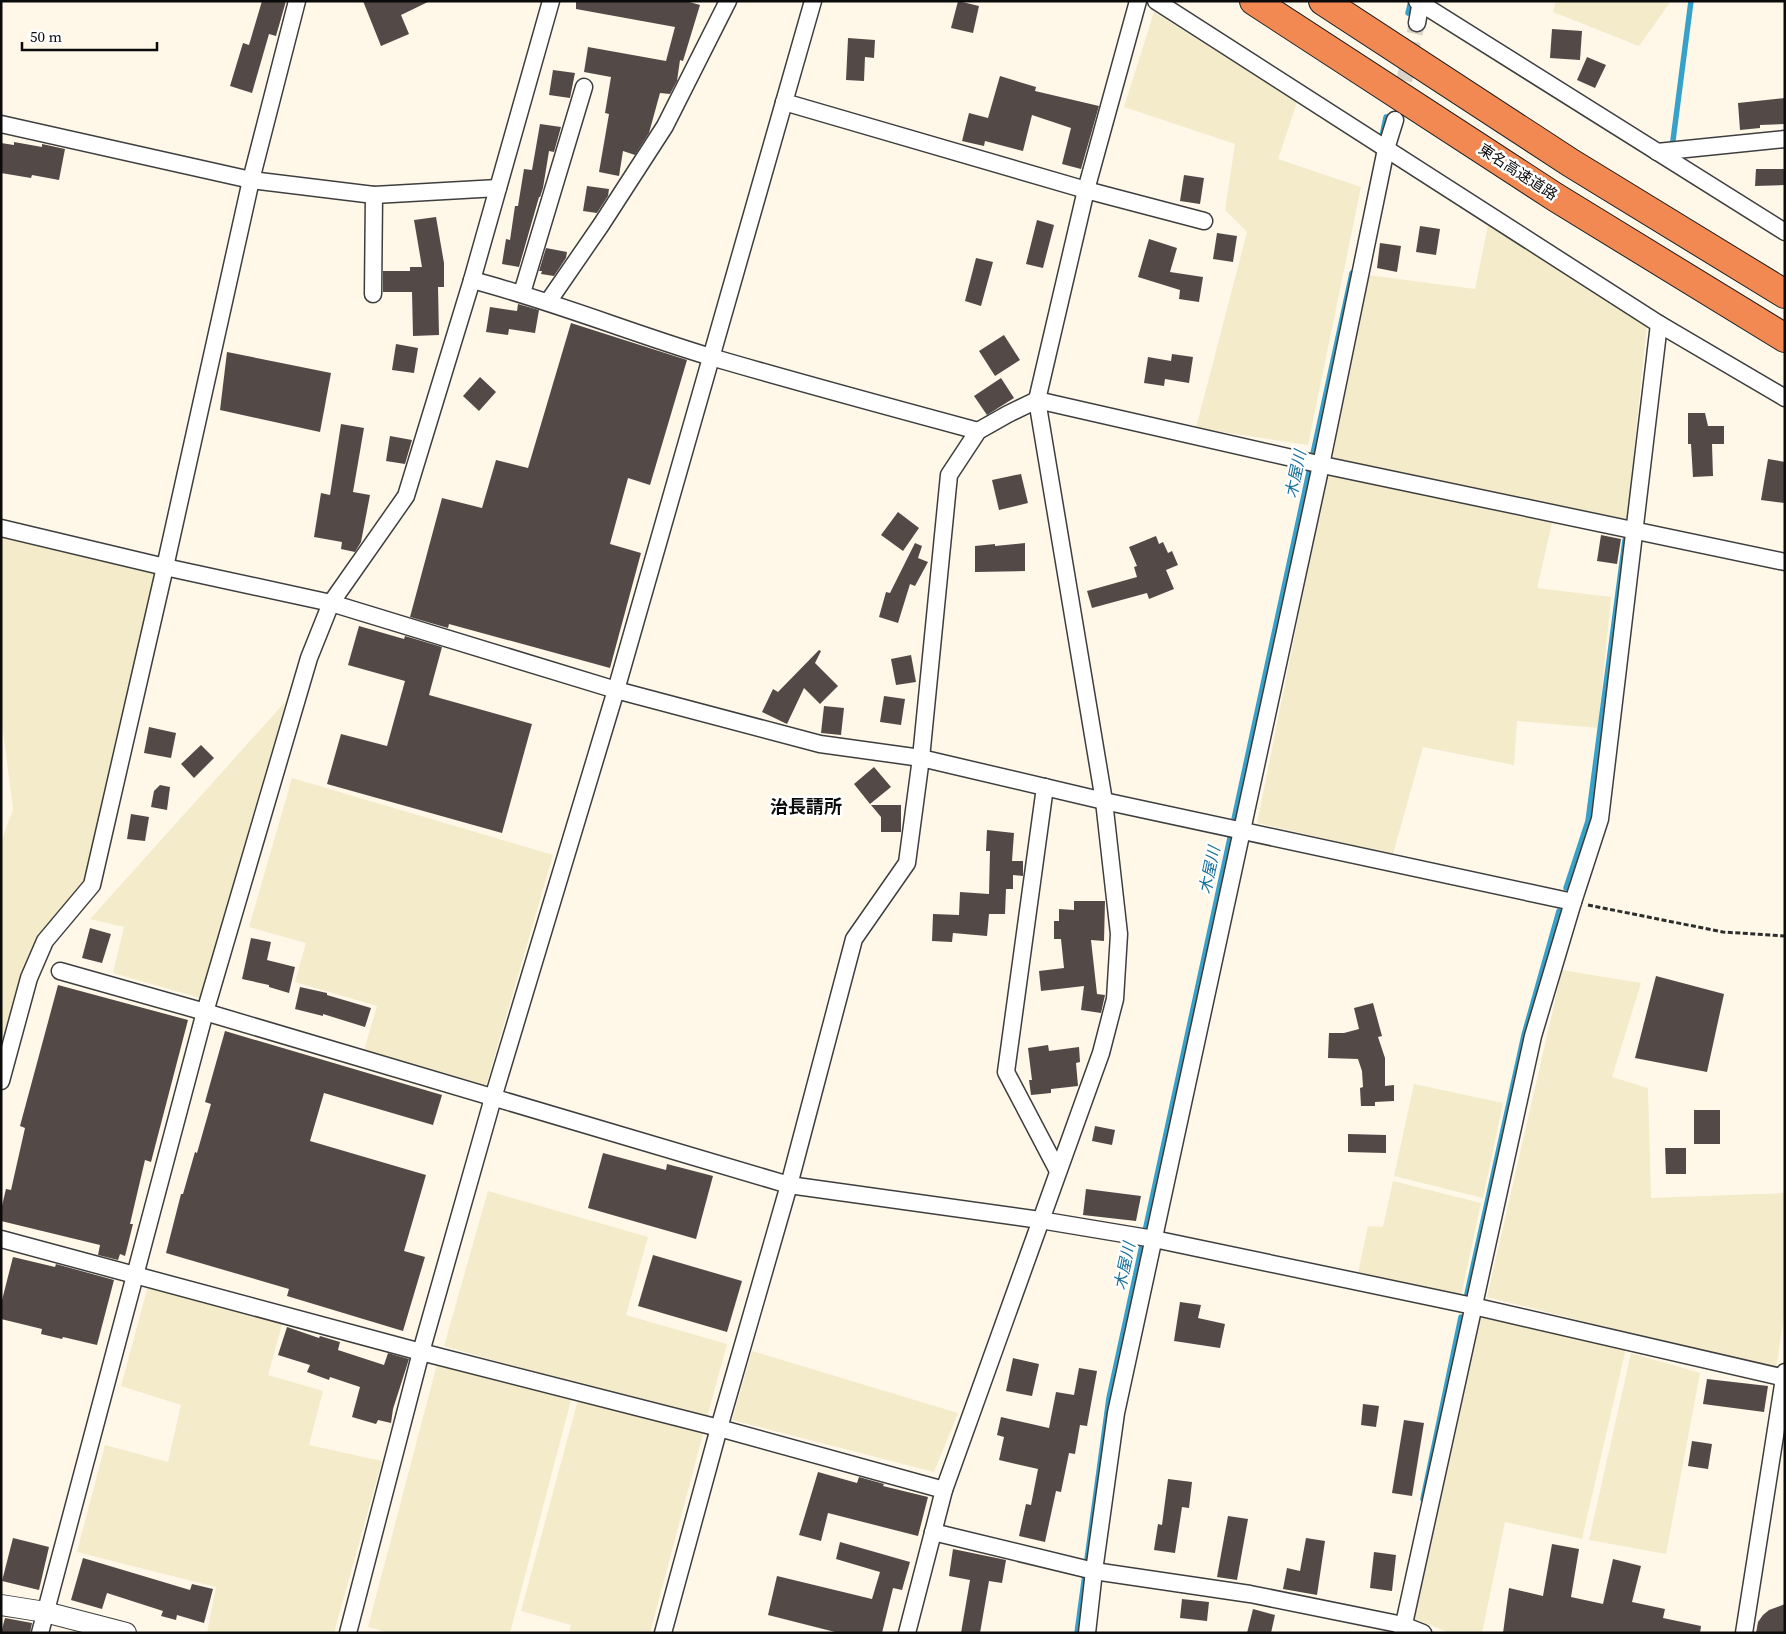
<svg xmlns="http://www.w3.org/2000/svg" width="1786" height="1634" font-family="'Source Serif 4','Noto Sans JP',serif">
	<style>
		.farmland { fill: #f3ebca }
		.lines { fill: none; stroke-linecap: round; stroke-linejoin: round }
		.stream { stroke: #37a1ca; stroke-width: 5.5 }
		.building { fill: #534a47 }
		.minor-tunnel { stroke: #dad4c8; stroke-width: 16; stroke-dasharray: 16 8; stroke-linecap: butt }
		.minor-casing { stroke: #3e3e3e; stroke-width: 19 }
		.tertiary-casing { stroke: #3e3e3e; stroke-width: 22 }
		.motorway-casing { stroke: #1c1c1c; stroke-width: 30 }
		.path { stroke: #2d2d2d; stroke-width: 3; stroke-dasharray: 5 2.5; stroke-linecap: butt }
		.minor { stroke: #fff; stroke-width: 16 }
		.tertiary { stroke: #fff; stroke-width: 20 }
		.motorway { stroke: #f28953; stroke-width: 28 }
		.labels { text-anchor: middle; stroke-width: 5; stroke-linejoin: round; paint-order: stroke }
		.street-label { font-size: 15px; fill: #0b0b0b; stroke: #fff }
		.water-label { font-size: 16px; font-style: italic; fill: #177099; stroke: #fff }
		.quarter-label { font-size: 18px; font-weight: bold; fill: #0b0b0b; stroke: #fff }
	</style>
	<rect width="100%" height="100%" fill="#fff8e9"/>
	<g class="farmland">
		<polygon points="1556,1 1671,1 1639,46 1553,12"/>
		<polygon points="1154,12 1297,102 1278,159 1361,187 1308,445 1196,428 1247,232 1225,210 1235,144 1124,107"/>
		<polygon points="1488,225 1560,267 1647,324 1627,519 1332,460 1368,275 1475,289"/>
		<polygon points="1327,475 1552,523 1537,588 1611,597 1598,728 1517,721 1514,765 1423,747 1393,854 1257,823"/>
		<polygon points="1,537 156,572 89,881 43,936 1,1057 1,843 13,809 1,714"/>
		<polygon points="286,701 200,998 113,973 124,927 90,919"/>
		<polygon points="292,778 553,855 486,1086 364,1050 377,1006 295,982 306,943 249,927"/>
		<polygon points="1562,970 1641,983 1612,1077 1648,1088 1651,1198 1785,1193 1785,1308 1776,1370 1487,1297"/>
		<polygon points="1414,1084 1503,1103 1483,1198 1394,1176"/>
		<polygon points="1393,1181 1481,1203 1461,1296 1358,1273 1368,1226 1383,1227"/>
		<polygon points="488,1191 648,1237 626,1315 727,1344 706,1421 444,1346"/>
		<polygon points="148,1286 283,1321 268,1375 323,1391 309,1445 382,1461 334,1633 207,1633 216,1587 77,1552 105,1445 168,1462 181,1405 121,1386"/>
		<polygon points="1479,1315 1626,1348 1582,1539 1505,1522 1482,1633 1450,1633 1410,1617"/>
		<polygon points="752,1351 958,1413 934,1472 732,1420"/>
		<polygon points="1631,1353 1700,1373 1666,1554 1589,1540"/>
		<polygon points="437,1364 571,1400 510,1633 390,1633 368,1627"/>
		<polygon points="578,1400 703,1434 650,1633 569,1633 571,1625 521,1611"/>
	</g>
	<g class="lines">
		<g class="stream">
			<polyline points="1408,13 1411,1"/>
			<polyline points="1381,141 1386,117"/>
			<polyline points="1672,148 1691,1"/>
			<polyline points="1566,888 1588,821 1625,540"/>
			<polyline points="1467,1294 1524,1035 1559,911"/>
			<polyline points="1423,1499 1461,1317"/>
			<polyline points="1077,1633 1109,1398 1352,273"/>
		</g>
	</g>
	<g class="building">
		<polygon points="262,1 286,1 276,36 269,34 252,93 230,86 243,43 249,45"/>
		<polygon points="363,1 430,1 401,15 409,34 381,46"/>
		<polygon points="576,1 686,1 700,5 683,61 680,60 677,81 670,94 660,93 649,133 635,155 623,151 619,176 599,172 609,114 605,113 611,77 584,72 588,47 666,61 675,27 576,9"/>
		<polygon points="958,1 979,6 973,33 951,28"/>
		<polygon points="1552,29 1582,31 1580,60 1550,58"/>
		<polygon points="848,38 875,40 874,58 865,57 864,81 846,80"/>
		<polygon points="1587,57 1606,65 1595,88 1577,80"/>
		<polygon points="553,70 575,73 570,98 549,95"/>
		<polygon points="1000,76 1036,87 1035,91 1099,106 1081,169 1062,164 1071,128 1032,115 1023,151 985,141 984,146 962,141 969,113 988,118"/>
		<polygon points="1785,98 1785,124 1760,125 1760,128 1740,130 1738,103"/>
		<polygon points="540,124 561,127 554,152 549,151 543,188 540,197 539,197 519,267 502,264 506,239 510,240 515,206 518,206 524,169 532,170"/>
		<polygon points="14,142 42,147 42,144 65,149 59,180 32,175 31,178 1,173 1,143 14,145"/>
		<polygon points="1756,169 1785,169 1785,185 1755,186"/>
		<polygon points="1184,175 1204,178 1200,204 1180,201"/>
		<polygon points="587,186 609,189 608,196 597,213 583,211"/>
		<polygon points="436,217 444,263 444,287 438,287 439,335 413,336 412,292 383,292 383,271 410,271 410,267 422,267 414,220"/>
		<polygon points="1037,220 1054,225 1043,268 1026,264"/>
		<polygon points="1420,226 1440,229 1436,255 1416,252"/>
		<polygon points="1217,233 1237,236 1233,262 1213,259"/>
		<polygon points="1149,239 1177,248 1170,272 1203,277 1199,302 1179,299 1180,290 1138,277"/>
		<polygon points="1380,243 1401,246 1397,272 1377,268"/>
		<polygon points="546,248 567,252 566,258 554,276 541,274 542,271 539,271"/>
		<polygon points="976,258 993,262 981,306 965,301"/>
		<polygon points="518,304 539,310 535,333 509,329 508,335 486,332 490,307 517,311"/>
		<polygon points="571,323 687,360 650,485 628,478 610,544 641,553 610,668 449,624 448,628 410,617 442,498 482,508 496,460 528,468"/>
		<polygon points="1004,335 1020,360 995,376 979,351"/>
		<polygon points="396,344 418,348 414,373 392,370"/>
		<polygon points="227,352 331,373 320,432 220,410"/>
		<polygon points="1172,354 1193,357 1189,383 1165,379 1164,386 1144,383 1148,357 1171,361"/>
		<polygon points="480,377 496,392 479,411 463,396"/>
		<polygon points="1001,378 1014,398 987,415 974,396"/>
		<polygon points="1688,413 1705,413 1708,426 1724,426 1724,444 1712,444 1713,476 1693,477 1691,444 1688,444"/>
		<polygon points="341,424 364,428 353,492 370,495 361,542 355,552 341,549 342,542 314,537 321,493 330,495"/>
		<polygon points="390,436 412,440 405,464 386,461"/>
		<polygon points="1768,459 1785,462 1785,503 1761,500"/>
		<polygon points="1021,474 1028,503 999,510 992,480"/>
		<polygon points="898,512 919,528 903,551 881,535"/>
		<polygon points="1601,535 1621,539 1617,564 1597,561"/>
		<polygon points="1156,536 1159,544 1163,542 1168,553 1172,551 1178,565 1166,570 1174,589 1149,599 1147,593 1092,608 1087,591 1137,577 1134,567 1137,566 1129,547"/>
		<polygon points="915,543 922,546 918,558 928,562 915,586 910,584 898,623 879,617 886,592 890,593"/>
		<polygon points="1025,543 1025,571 975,572 975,546 995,544 995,546"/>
		<polygon points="359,626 404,639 405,636 442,647 429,695 532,724 502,833 327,784 341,734 387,746 405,681 348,665"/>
		<polygon points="819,650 821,651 815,663 838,686 820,704 804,688 787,724 762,712 773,689 778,692"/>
		<polygon points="911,655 916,682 896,685 891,659"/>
		<polygon points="884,696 905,699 901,725 880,722"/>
		<polygon points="824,706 844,708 841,735 821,733"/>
		<polygon points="149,727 176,733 171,758 144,753"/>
		<polygon points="201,745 214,758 194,778 181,764"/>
		<polygon points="874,767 891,787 870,804 854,784"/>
		<polygon points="160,785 170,787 167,810 151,807 154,791"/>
		<polygon points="871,805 901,805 901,832 881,832 881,817"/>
		<polygon points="131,814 149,817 145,841 127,839"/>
		<polygon points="987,830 1014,833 1012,861 1023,861 1023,876 1013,875 1013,889 1006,889 1005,914 989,914 987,936 953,933 952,942 932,941 933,914 959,915 960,892 989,894 990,851 986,851"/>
		<polygon points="1074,901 1105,901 1104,941 1091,940 1097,994 1105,995 1101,1013 1081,1010 1084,986 1041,991 1039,971 1064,968 1061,939 1054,939 1054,921 1059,921 1059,909 1074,910"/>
		<polygon points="90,928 111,934 102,963 82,958"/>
		<polygon points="251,938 271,942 267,960 295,967 289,993 269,987 269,985 242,979"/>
		<polygon points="1656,976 1724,994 1707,1072 1635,1058"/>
		<polygon points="58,985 188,1020 151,1162 145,1160 130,1224 133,1224 125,1256 120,1254 118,1260 98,1255 100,1245 1,1221 1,1210 6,1189 11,1190 25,1128 20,1126"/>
		<polygon points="300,987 327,993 327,995 371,1008 365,1027 323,1014 323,1016 295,1009"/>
		<polygon points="1373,1003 1382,1036 1378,1037 1385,1058 1385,1086 1394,1085 1394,1101 1375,1102 1375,1106 1361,1106 1360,1088 1363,1087 1362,1071 1358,1059 1328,1058 1329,1033 1344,1033 1359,1029 1354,1008"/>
		<polygon points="225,1031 442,1095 433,1125 324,1093 310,1141 426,1175 404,1251 425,1257 403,1331 287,1296 289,1289 166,1253 181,1194 183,1194 195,1152 197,1153 211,1104 205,1102"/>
		<polygon points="1048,1045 1049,1051 1079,1047 1080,1062 1076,1063 1078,1086 1051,1089 1051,1093 1031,1095 1029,1080 1032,1080 1028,1048"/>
		<rect x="1694" y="1110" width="26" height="34"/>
		<polygon points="1095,1126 1115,1130 1112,1145 1092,1141"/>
		<polygon points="1348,1134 1386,1135 1386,1153 1348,1152"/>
		<polygon points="1665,1148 1686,1148 1686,1174 1666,1174"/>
		<polygon points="603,1153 666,1170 667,1164 713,1176 696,1239 588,1208"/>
		<polygon points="1086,1189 1141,1196 1136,1221 1083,1215"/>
		<polygon points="653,1255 742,1281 727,1332 638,1306"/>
		<polygon points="13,1257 55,1267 56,1264 114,1280 97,1345 63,1337 62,1339 41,1334 42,1329 1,1319 1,1304"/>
		<polygon points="1180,1302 1201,1305 1198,1318 1225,1324 1220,1348 1174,1341"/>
		<polygon points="287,1327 319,1338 320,1336 340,1342 338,1350 384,1365 388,1353 409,1359 393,1409 391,1423 378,1420 376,1424 352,1417 360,1387 330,1377 329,1380 307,1372 310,1365 278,1355"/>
		<polygon points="1013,1358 1039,1364 1032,1396 1006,1391"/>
		<polygon points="1079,1368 1097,1371 1087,1426 1080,1425 1075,1454 1069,1453 1061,1492 1056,1491 1045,1542 1019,1536 1026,1504 1031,1505 1038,1469 999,1460 1004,1437 997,1435 1001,1417 1049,1428 1056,1392 1074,1395"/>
		<polygon points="1707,1379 1768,1386 1764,1412 1703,1404"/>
		<polygon points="1363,1404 1379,1406 1376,1427 1361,1425"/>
		<polygon points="1404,1420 1424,1423 1412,1496 1392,1493"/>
		<polygon points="1692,1441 1712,1444 1708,1469 1688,1466"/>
		<polygon points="818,1472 857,1483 859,1477 884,1484 883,1486 928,1497 918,1536 828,1513 821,1541 799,1535"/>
		<polygon points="1168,1479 1192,1482 1189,1508 1182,1507 1175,1553 1154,1550 1158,1524 1162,1525"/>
		<polygon points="1228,1516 1248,1519 1237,1580 1217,1577"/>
		<polygon points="13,1538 49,1547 39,1590 2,1581"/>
		<polygon points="1306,1538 1325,1541 1317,1595 1283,1589 1287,1568 1300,1571"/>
		<polygon points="840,1542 910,1562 902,1590 893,1588 882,1633 839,1633 768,1615 777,1576 872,1599 880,1572 836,1559"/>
		<polygon points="1552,1544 1579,1549 1571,1597 1603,1604 1613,1559 1641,1566 1632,1602 1665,1609 1663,1618 1701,1626 1700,1633 1503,1633 1509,1588 1543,1596"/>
		<polygon points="953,1549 1006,1560 1002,1583 989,1581 980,1633 961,1633 970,1580 949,1576"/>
		<polygon points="1374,1552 1396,1555 1392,1591 1370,1588"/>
		<polygon points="83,1558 190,1590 192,1584 213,1589 204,1623 177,1615 176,1620 161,1616 163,1611 107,1593 102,1609 71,1600"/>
		<polygon points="1182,1599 1209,1602 1207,1621 1180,1618"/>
		<polygon points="1785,1604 1785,1633 1756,1633 1758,1622 1763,1615 1769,1610"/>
		<polygon points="1253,1609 1275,1615 1271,1633 1247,1633"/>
		<polygon points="5,1618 32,1623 30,1633 1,1633"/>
	</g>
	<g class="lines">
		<polyline class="minor-tunnel" points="1399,104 1417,23"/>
		<g class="minor-casing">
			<g id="minor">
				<polyline points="1156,1 1659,324 1785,398"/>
				<polyline points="1417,1 1785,232"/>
				<polyline points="1417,23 1421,1"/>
				<polyline points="784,102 1086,190 1204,221"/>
				<polyline points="1,124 251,180 374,195 498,188"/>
				<polyline points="1657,152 1785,139"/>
				<path d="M472 280C553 301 631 333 711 357 800 383 889 407 978 431"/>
				<polyline points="522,293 584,87"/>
				<polyline points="373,294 374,195"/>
				<polyline points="548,302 601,225 665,126 728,1"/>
				<polyline points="1,528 165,567 331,603 616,690 820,744 921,758 1104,801 1573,902"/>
				<polyline points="1045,787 1006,1072 1058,1171"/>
				<polyline points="60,971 205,1012 789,1185 1040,1220 1154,1239 1473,1306 1785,1378"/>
				<polyline points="1,1081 29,978 45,941 92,885 165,567 251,180 297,1"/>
				<polyline points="1,1239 421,1352 719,1428 944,1490"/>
				<polyline points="933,1532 1094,1571 1250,1594 1403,1625 1423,1633"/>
				<polyline points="40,1633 205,1012 309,658 331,603 406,496 472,280 551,1"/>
				<polyline points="348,1633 421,1352 493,1098 616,690 813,1"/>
				<polyline points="663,1633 719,1428 789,1185 854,939 907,863 921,758 949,475 978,431 1008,414 1037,400 1318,464 1785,562"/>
				<polyline points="907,1633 944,1490 1101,1053 1115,999 1119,934 1104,801 1037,400 1086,190 1138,1"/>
				<polyline points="1087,1633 1094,1571 1116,1413 1321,465 1386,149 1395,120"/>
				<polyline points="1402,1633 1533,1036 1573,902 1600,819 1659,324"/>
				<polyline points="1744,1633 1785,1372"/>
			</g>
		</g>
		<g class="tertiary-casing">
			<polyline id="tertiary" points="1,1605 45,1612 126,1633"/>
		</g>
		<g class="motorway-casing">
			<g id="motorway">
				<polyline points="1254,1 1555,197 1785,338"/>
				<polyline points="1323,1 1571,163 1785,294"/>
			</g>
		</g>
		<polyline class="path" points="1588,905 1723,932 1785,936"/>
		<use href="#minor" class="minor"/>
		<use href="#tertiary" class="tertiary"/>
		<use href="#motorway" class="motorway"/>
	</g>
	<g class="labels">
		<g class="street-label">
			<text transform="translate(1518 172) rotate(33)" y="5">東名高速道路</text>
		</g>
		<g class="water-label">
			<text transform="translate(1295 474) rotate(-78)" y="6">木屋川</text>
			<text transform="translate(1209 870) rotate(-78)" y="6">木屋川</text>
			<text transform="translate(1124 1266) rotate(-78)" y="6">木屋川</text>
		</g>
		<g class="quarter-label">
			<text x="806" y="813">治長請所</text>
		</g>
	</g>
	<rect width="1786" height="1634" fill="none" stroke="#0b0b0b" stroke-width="5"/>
	<path d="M22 42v8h135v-8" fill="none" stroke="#0b0b0b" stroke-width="2.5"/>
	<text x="30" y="42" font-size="15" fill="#0b0b0b" stroke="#ffffff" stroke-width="4" paint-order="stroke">50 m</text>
</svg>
